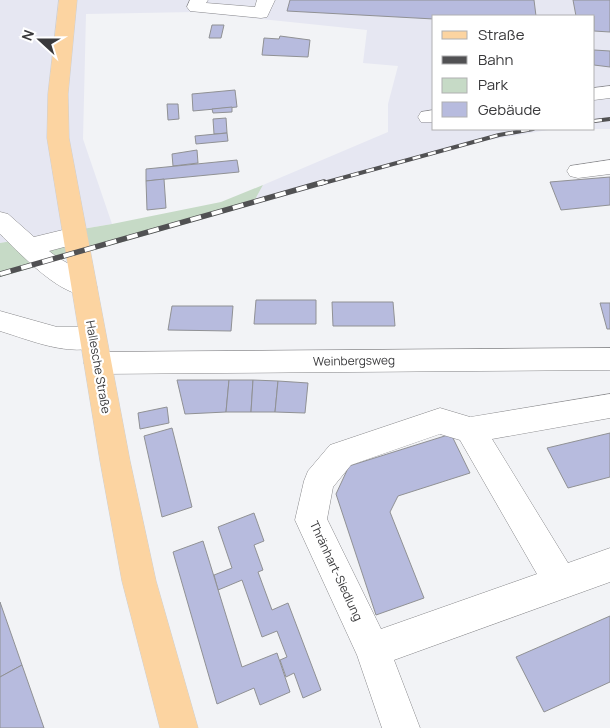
<svg xmlns="http://www.w3.org/2000/svg" width="610" height="728" font-family="Manrope,sans-serif">
	<style>
		.built { fill: #e6e7f2; fill-rule: evenodd }
		.green { fill: #c6dac6 }
		.building { fill: #b7bbde; stroke: #909194 }
		.lines { fill: none; stroke-linecap: round; stroke-linejoin: round }
		.minor-casing { stroke: #88888b; stroke-width: 1 }
		.major-casing { stroke: #cfcfd0; stroke-width: 1 }
		.minor { fill: #fff; fill-rule: evenodd }
		.major { fill: #fcd4a1; fill-rule: evenodd }
		.rail-far1-casing { stroke: #515153; stroke-width: 4 }
		.rail-casing { stroke: #515153; stroke-width: 5.5 }
		.rail-far1 { stroke: #fff; stroke-width: 2.5; stroke-dasharray: 8; stroke-linecap: butt }
		.rail { stroke: #fff; stroke-width: 4; stroke-dasharray: 11; stroke-linecap: butt }
		.labels { text-anchor: middle; stroke-width: 4.5; stroke-linejoin: round; paint-order: stroke }
		.street-label { font-size: 12px; fill: #39393b; stroke: #fff }
	</style>
	<rect width="100%" height="100%" fill="#f2f3f6"/>
	<path class="built" d="M0 0H610V129H554L483 141 252 205 263 185 388 132V104L398 66 363 63 367 30 194 12 86 14 83 139 112 224 0 243ZM434 16H594V129H434Z"/>
	<polygon class="green" points="263,185 252,205 0,277 0,243 112,224 221,202"/>
	<g class="building">
		<polygon points="290,0 534,0 536,16 434,16 434,19 287,11"/>
		<polygon points="573,0 610,0 610,32 594,31 594,16 576,16"/>
		<polygon points="212,25 224,25 221,38 209,38"/>
		<polygon points="280,36 310,40 308,57 262,55 264,38 279,39"/>
		<polygon points="594,50 610,51 610,67 594,65"/>
		<polygon points="235,90 237,107 193,111 192,94"/>
		<polygon points="167,104 178,104 179,119 168,120"/>
		<polygon points="232,107 232,112 213,113 212,109"/>
		<polygon points="226,118 227,133 214,134 213,119"/>
		<polygon points="227,133 228,141 196,144 195,136"/>
		<polygon points="197,150 198,163 173,166 172,154"/>
		<polygon points="237,160 239,172 146,181 146,169"/>
		<polygon points="610,177 610,205 561,210 550,182"/>
		<polygon points="164,179 166,208 147,210 146,181"/>
		<polygon points="256,300 316,300 316,324 254,324"/>
		<polygon points="332,302 393,302 395,326 333,326"/>
		<polygon points="600,303 610,303 610,329 607,329"/>
		<polygon points="172,306 233,306 231,331 168,330"/>
		<polygon points="177,380 229,380 226,412 185,414"/>
		<polygon points="229,380 253,380 251,412 226,412"/>
		<polygon points="253,380 278,381 275,412 251,412"/>
		<polygon points="278,381 308,383 305,413 275,412"/>
		<polygon points="167,407 169,423 140,429 138,413"/>
		<polygon points="172,428 192,507 162,517 144,436"/>
		<polygon points="610,433 610,477 568,488 547,448"/>
		<polygon points="451,434 470,473 398,496 390,512 424,598 376,615 336,494 349,466"/>
		<polygon points="254,513 264,541 254,545 263,570 258,572 272,610 288,603 321,690 303,698 294,673 286,677 280,660 287,657 277,631 262,637 242,580 218,590 214,575 232,568 218,527"/>
		<polygon points="203,541 242,667 277,653 290,692 260,705 254,688 217,704 173,552"/>
		<polygon points="0,602 22,665 0,677"/>
		<polygon points="610,616 610,682 544,712 516,657"/>
		<polygon points="22,665 44,728 0,728 0,677"/>
	</g>
	<g class="lines">
		<g class="minor-casing">
			<g id="minor">
				<polygon points="190,0 208,0 206,3 255,7 257,0 275,0 267,17 261,18 190,11 187,7"/>
				<polygon points="610,86 610,98 594,100 594,88"/>
				<polygon points="434,110 434,122 421,122 418,117 421,112"/>
				<polygon points="610,160 610,174 578,178 570,176 567,171 570,166"/>
				<path d="M0 212 8 214 34 237 75 227 83 230 87 236 83 242 49 251C63 263 88 271 97 287L93 294C65 303 19 252 0 234Z"/>
				<path d="M0 311 57 327H93L102 330 106 338 102 346C68 357 33 341 0 331Z"/>
				<polygon points="610,348 610,370 98,374 88,371 84,363 88,355 98,352"/>
				<path d="M610 394V418L492 439 568 563 610 548V582L394 660 420 728H382L357 655 295 520 304 481 308 471 330 445 440 408 470 417ZM440 434 460 440 537 574 381 629 327 519 333 487 351 465Z"/>
			</g>
		</g>
		<g class="major-casing">
			<polygon id="major" points="59,0 77,0 68,94 69,138 130,461 156,581 198,728 160,728 122,581 100,461 47,138 48,94"/>
		</g>
		<use href="#minor" class="minor"/>
		<use href="#major" class="major"/>
		<g class="rail-far1-casing">
			<g id="rail-far1">
				<polyline points="594,121 610,119"/>
				<polyline points="320,184 499,135 533,129"/>
			</g>
		</g>
		<g class="rail-casing">
			<polyline id="rail" points="0,274 324,182"/>
		</g>
		<use href="#rail-far1" class="rail-far1"/>
		<use href="#rail" class="rail"/>
	</g>
	<g class="labels">
		<g class="street-label">
			<text transform="translate(354 361) rotate(-1)" y="4">Weinbergsweg</text>
			<text transform="translate(98 367) rotate(80)" y="4">Hallesche Straße</text>
			<text transform="translate(336 571) rotate(65)" y="4">Thränhart-Siedlung</text>
		</g>
	</g>
	<rect x="432" y="15" width="162" height="115" fill="#ffffff" stroke="#b0b0b1"/>
	<rect x="442" y="31" width="25" height="8" fill="#fcd4a1" stroke="#b0b0b1"/>
	<text x="478" y="40" font-size="15" fill="#39393b">Straße</text>
	<rect x="442" y="56" width="25" height="8" fill="#515153" stroke="#b0b0b1"/>
	<text x="478" y="65" font-size="15" fill="#39393b">Bahn</text>
	<rect x="442" y="78" width="25" height="15" fill="#c6dac6" stroke="#b0b0b1"/>
	<text x="478" y="90" font-size="15" fill="#39393b">Park</text>
	<rect x="442" y="102" width="25" height="15" fill="#b7bbde" stroke="#b0b0b1"/>
	<text x="478" y="115" font-size="15" fill="#39393b">Gebäude</text>
	<g transform="translate(40 40) rotate(291)" stroke="#ffffff" stroke-width="4" paint-order="stroke">
	<path d="M0-4L9 19L0 12L-9 19Z" fill="#39393b"/>
	<text y="-8" font-size="14" font-weight="bold" text-anchor="middle" fill="#39393b">N</text>
	</g>
</svg>
